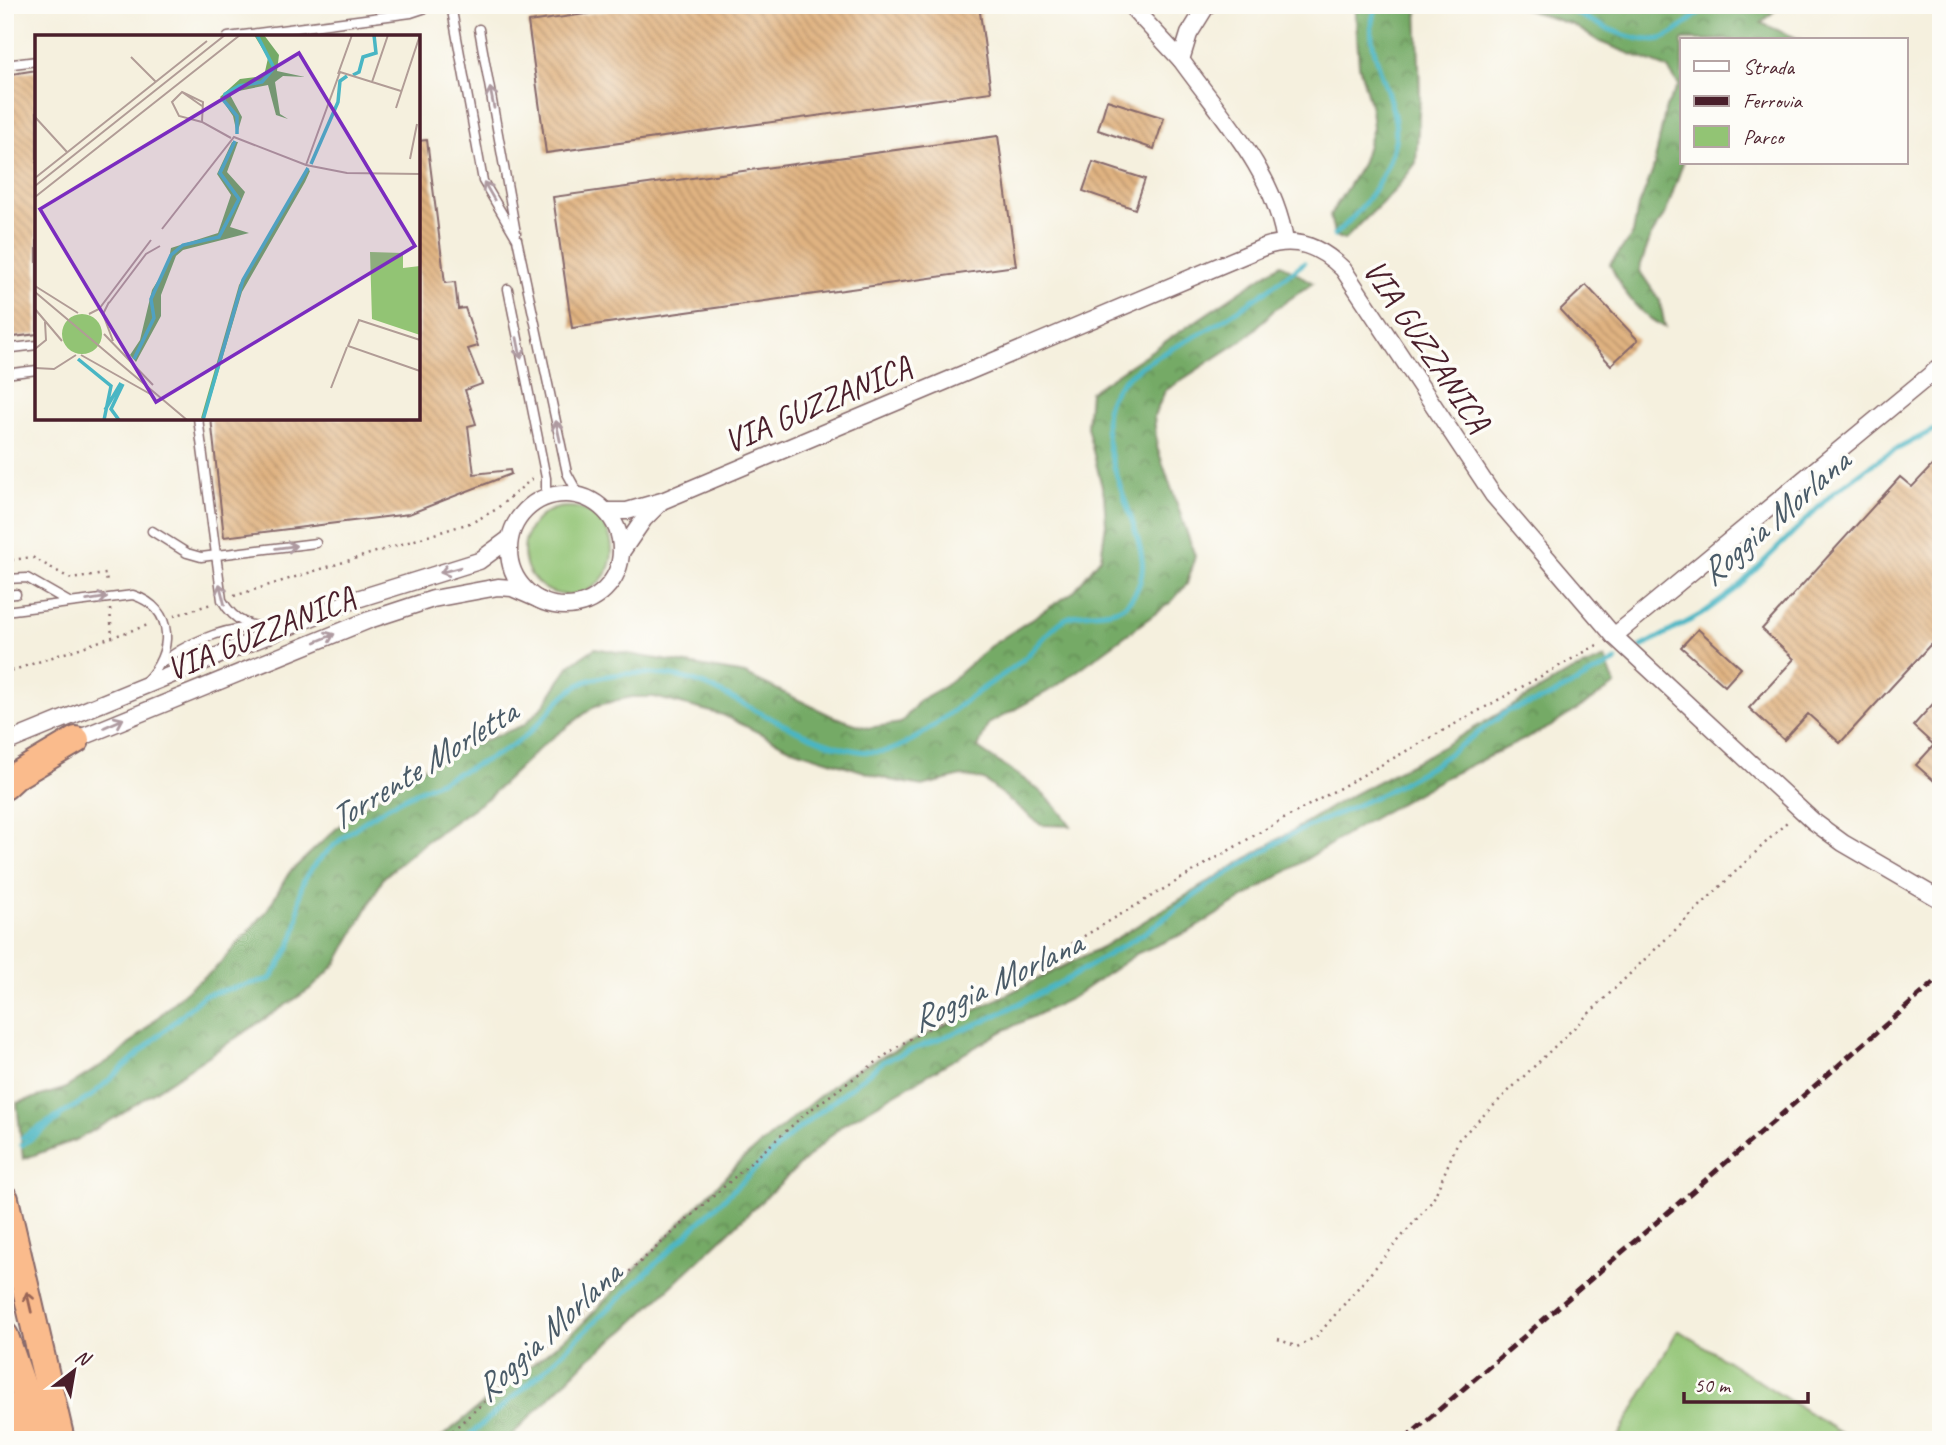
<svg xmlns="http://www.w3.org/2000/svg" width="1946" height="1445" font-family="Caveat,sans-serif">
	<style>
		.green { fill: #92c474; stroke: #6e7250; stroke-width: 2 }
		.forest { fill: url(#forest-crowns); stroke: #606448; stroke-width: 2 }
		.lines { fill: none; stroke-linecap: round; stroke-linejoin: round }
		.stream { stroke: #49b6c4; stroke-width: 5 }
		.building { fill: url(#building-back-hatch) }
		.service-casing { stroke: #86686a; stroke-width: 11 }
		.minor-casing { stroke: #86686a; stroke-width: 19 }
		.trunk-casing { stroke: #86686a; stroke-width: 30 }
		.path { stroke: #86686a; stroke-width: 2.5; stroke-dasharray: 2 5; stroke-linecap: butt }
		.service { stroke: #fff; stroke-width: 8 }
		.minor { stroke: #fff; stroke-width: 16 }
		.trunk { stroke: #fabb8c; stroke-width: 26 }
		.rail { stroke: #4a1f2b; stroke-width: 5; stroke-dasharray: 10 5; stroke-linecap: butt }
		.oneway { stroke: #ae9aa0 }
		.oneway2 { stroke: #996557 }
		.labels { text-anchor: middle; stroke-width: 7; stroke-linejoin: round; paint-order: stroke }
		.street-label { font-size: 33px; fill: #4a1f2b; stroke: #fdfcf7 }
		.water-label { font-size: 35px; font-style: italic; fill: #4a5b68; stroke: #fdfcf7 }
		.inset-river { fill: none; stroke: #49b6c4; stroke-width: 3.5 }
		.inset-road { fill: none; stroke: #b19c96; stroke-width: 2 }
		.view { fill: #7b2cbf; fill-opacity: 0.15; stroke: #7b2cbf; stroke-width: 3.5 }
		.inset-edge { fill: none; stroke: #4a1f2b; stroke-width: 3.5 }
	</style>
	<defs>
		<pattern id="forest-crowns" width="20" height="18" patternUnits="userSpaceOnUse" patternTransform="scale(1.75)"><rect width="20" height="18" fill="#75aa66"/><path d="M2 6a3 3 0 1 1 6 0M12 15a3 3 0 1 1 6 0" fill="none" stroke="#628a54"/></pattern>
		<pattern id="building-back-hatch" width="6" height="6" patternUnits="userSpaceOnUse" patternTransform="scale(1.75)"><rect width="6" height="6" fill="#e0b381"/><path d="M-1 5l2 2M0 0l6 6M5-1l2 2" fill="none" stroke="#b8916a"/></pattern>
	</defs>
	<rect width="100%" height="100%" fill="#fdfcf7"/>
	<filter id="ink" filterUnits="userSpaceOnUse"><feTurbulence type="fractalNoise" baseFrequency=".0143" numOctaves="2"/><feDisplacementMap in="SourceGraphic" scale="14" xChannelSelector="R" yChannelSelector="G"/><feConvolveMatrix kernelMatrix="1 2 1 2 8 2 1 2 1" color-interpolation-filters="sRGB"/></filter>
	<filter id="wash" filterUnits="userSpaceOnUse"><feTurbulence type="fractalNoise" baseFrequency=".00686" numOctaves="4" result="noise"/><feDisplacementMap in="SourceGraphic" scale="28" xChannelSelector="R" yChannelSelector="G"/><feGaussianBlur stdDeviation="1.57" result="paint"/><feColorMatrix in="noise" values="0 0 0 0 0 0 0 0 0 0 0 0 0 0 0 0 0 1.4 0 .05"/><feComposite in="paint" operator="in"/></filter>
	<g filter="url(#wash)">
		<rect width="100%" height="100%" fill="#f5f0de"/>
		<g class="green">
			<circle cx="568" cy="551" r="44"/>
			<polygon points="1678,1330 1852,1440 1616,1440"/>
		</g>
		<g class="forest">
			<polygon points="1355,5 1417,5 1420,95 1416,163 1395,190 1344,240 1334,235 1330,215 1362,164 1373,128 1371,108 1359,65"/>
			<path d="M1512 5H1651L1674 13 1683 5H1781L1761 23 1801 40H1682L1683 163 1666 212 1651 236 1639 270 1660 301 1665 327C1639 316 1621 289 1610 264L1633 234 1637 211 1653 170 1666 107 1679 85 1667 68 1600 42 1573 25Z"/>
			<path d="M1281 264 1313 283 1274 310 1247 337 1165 391 1154 416 1157 447 1195 556 1187 584 1171 602 1054 688 988 724 978 748C1014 774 1045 787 1071 826L1041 825 984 780 962 776 922 786 890 780 792 749 723 715 654 697H631L595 706 543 745 489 797 424 843 384 877 337 963 313 987 113 1119 78 1139 23 1159 17 1103 64 1089 119 1054 189 988 214 970 266 912 289 873 352 814 439 758 524 725 544 705 570 665 595 648 745 674 832 716 868 728 901 723 920 700 945 686 989 647 1073 592 1101 557 1106 524 1104 495 1087 427 1090 392Z"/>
			<polygon points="1605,658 1615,685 1550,727 1444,778 1365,823 1190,931 1138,953 1072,998 1003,1031 842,1125 625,1330 586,1361 507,1440 438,1440 580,1326 742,1160 845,1075 1102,947 1341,801 1428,755 1570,672"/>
		</g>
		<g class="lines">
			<g class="stream">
				<path d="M1560 5C1585 17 1638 50 1666 37 1685 29 1695 11 1715 5"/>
				<path d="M1334 235C1361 213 1388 176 1395 141 1403 102 1353 38 1379 5"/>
				<polyline points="1641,647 1702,614 1735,590 1833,493 1884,456 1941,426"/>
				<path d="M22 1138 90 1097 204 995 270 979C280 964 290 950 295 932 304 902 291 890 317 862 344 833 380 809 416 792 453 774 491 762 524 737 550 717 560 689 593 679 625 670 675 672 705 685 752 705 845 769 896 748 923 737 948 714 972 696 990 683 1011 671 1027 656 1040 643 1049 629 1065 619 1084 608 1114 619 1129 601 1139 591 1144 573 1142 559 1137 515 1091 438 1111 397 1126 366 1181 346 1210 328 1242 308 1274 286 1304 263"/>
				<polyline points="22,1145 59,1119"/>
				<polyline points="464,1440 540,1374 792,1134 884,1061 991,1018 1071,977 1144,933 1208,886 1290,835 1384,793 1432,766 1508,711 1547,698 1616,661"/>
			</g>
		</g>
		<g id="blocks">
			<g class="building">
				<polygon points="650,5 979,5 991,92 546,153 528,22"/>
				<polygon points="37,70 37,334 5,338 5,75"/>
				<polygon points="1107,100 1164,118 1154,149 1098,130"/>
				<polygon points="998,136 1016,266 572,328 553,197"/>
				<polygon points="427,140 445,283 455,282 458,309 465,308 478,346 468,349 482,384 465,390 476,424 468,426 474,474 510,470 511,474 409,514 224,537 211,418 418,418 418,141"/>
				<polygon points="1093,162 1145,179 1135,209 1083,191"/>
				<polygon points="1586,285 1638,340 1611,365 1560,310"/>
				<polygon points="1941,456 1941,655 1930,645 1840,743 1808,714 1784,740 1749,708 1794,659 1762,629 1900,477 1912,487"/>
				<polygon points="1698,629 1741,668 1725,686 1681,647"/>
				<polygon points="1941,695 1941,787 1916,765 1934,745 1913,726"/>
			</g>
		</g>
	</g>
	<g filter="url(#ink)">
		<use href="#blocks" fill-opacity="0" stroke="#86686a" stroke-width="2"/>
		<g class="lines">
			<g class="service-casing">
				<g id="service">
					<polyline points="451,5 483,181 517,239 567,473 579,495"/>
					<polyline points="479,29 516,233"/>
					<polyline points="228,37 411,13 435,5"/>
					<polyline points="5,65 37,61"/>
					<polyline points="508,289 546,478 546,497"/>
					<polyline points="5,349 37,345"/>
					<polyline points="5,374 37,370"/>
					<path d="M198 418 222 600C235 623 250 628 276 626"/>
					<polyline points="152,531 187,553 201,557 316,543"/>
					<polyline points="5,579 27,578 69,602"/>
					<polyline points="5,595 16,594"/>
					<path d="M5 611 133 595C176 609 174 653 145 682"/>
					<path d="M163 662C183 645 221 629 247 628"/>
				</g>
			</g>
			<g class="minor-casing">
				<g id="minor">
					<polyline points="1130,5 1181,60"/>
					<path d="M1207 5 1189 34 1181 60C1221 116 1274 171 1285 241"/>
					<circle cx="565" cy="550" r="56"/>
					<path d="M607 511H627L662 501 1264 247C1295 236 1320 246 1343 269L1493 495 1614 636 1813 821 1843 843 1941 900"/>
					<polyline points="622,551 644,519 659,504"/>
					<polyline points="1614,636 1941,366"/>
					<polyline points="70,742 369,620 433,599 498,587 512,588 542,601"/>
					<polyline points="5,743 354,600 479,561 509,539"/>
				</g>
			</g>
			<g class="trunk-casing">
				<g id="trunk">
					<polyline points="5,786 17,775 76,740"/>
					<polyline points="5,1199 61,1440"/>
					<polyline points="5,1336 41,1440"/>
					<polyline points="5,1406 25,1440"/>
				</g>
			</g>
			<g class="path">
				<polyline points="5,561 32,557 71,579 106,574 107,585"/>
				<polyline points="234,596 473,522 495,510 533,478"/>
				<polyline points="110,609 112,637"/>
				<polyline points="174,616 211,604"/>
				<polyline points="5,673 151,624"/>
				<polyline points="1278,1339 1297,1347 1317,1336 1433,1200 1459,1139 1788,821"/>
				<polyline points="442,1440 806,1113 900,1045 1255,835 1599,644"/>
			</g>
			<use href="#service" class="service"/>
			<use href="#minor" class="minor"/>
			<use href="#trunk" class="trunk"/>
			<polyline class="rail" points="1404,1440 1941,977"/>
		</g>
		<defs><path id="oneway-shaft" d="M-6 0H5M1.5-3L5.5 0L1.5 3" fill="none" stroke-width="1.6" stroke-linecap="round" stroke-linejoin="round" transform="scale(1.75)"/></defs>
		<g class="oneway">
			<use href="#oneway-shaft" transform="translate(492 98) rotate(-101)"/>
			<use href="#oneway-shaft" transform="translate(489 191) rotate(-120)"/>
			<use href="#oneway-shaft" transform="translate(519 348) rotate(79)"/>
			<use href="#oneway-shaft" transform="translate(558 431) rotate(-102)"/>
			<use href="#oneway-shaft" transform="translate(286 547) rotate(-7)"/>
			<use href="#oneway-shaft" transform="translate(450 570) rotate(165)"/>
			<use href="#oneway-shaft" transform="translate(222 594) rotate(-104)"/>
			<use href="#oneway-shaft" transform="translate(97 599) rotate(-9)"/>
			<use href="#oneway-shaft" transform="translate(325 638) rotate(-22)"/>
			<use href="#oneway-shaft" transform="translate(114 723) rotate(-24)"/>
		</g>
		<use class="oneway2" href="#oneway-shaft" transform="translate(29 1302) rotate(-103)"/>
	</g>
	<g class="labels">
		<g class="street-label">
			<text transform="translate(1428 345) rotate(56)" y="12">VIA GUZZANICA</text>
			<text transform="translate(817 403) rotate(-23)" y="12">VIA GUZZANICA</text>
			<text transform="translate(260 632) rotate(-22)" y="12">VIA GUZZANICA</text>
		</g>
		<g class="water-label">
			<text transform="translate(1774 517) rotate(-41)" y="12">Roggia Morlana</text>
			<text transform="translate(422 765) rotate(-32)" y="12">Torrente Morletta</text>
			<text transform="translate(996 981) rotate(-26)" y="12">Roggia Morlana</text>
			<text transform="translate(547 1331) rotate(-43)" y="12">Roggia Morlana</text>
		</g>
	</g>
	<g transform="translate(35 35)">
		<rect width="385" height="385" fill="#f5f0de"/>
		<path d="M335 217 368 218V233L385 231V300L337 284ZM27 299a20 20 0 1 1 40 0a20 20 0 1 1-40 0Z" fill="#92c474"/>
		<path d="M219 0H229L244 20 242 36 270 42 248 41 240 47 245 79 253 84 241 80 233 50 194 58 207 82 202 99 198 81 185 62 205 44 229 41 233 23ZM197 107H203L192 137 210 157 195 192 214 198 148 215 141 221 126 260V281L101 327 95 320 105 305 117 255 133 229 136 213 183 198 196 160 182 139ZM272 133 275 136 270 147 207 257 170 382 166 383 204 250Z" fill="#75aa66"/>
		<path class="inset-river" d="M318 40 324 37 328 22 341 18 339 0M202 99V81L189 66 190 59 204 51 227 47 239 33 222 0M276 129 303 67 305 46 312 41M43 324 76 351 69 385M99 324 119 283 116 264 136 220 148 210 184 202 204 164 185 138 200 106M70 375 86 348M84 385 76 374 88 349M168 385 208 245 273 133"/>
		<path class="inset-road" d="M96 22 121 47M303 39 317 0M337 47 353 0M147 57 168 67 167 87 196 103M167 71 147 57 137 67 144 81 167 87M361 73 385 0M0 82 32 117M375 124 382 89M271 130 305 37 366 56M0 143 172 6M0 151 190 0M0 162 205 0M127 194 199 102 271 130 312 138 385 139M0 251 43 278M0 257 152 385M74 267 68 279 78 306M74 268 111 219 125 211M0 274 27 306M54 279 64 274 116 205M69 299 118 350M385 305 324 285 313 311 385 336M0 314 11 305 10 287M46 320 117 360M0 333 19 334 41 320M296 353 312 312"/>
		<path class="view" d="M264 18 380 211 121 367 5 174Z"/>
		<rect width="385" height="385" class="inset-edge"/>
	</g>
	<rect width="1946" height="1445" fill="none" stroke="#fdfcf7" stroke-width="28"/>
	<rect x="1680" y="38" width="228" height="126" fill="#fdfcf7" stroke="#b5a4a5" stroke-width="2"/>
	<rect x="1694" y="61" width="35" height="10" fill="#ffffff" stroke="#b5a4a5" stroke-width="2"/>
	<text x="1743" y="74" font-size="21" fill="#4a1f2b">Strada</text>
	<rect x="1694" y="96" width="35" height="10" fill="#4a1f2b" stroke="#b5a4a5" stroke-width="2"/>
	<text x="1743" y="108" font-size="21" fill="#4a1f2b">Ferrovia</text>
	<rect x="1694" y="126" width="35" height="21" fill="#92c474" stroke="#b5a4a5" stroke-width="2"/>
	<text x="1743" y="144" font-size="21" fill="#4a1f2b">Parco</text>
	<g transform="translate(74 1371) rotate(31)" stroke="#fdfcf7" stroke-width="5" paint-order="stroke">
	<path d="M0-5L12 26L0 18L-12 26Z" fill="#4a1f2b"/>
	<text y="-10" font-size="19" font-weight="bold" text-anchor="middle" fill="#4a1f2b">N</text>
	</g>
	<path d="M1684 1392v10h124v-10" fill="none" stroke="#4a1f2b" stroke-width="3.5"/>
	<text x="1694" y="1392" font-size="21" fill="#4a1f2b" stroke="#fdfcf7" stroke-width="5" paint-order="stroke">50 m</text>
</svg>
